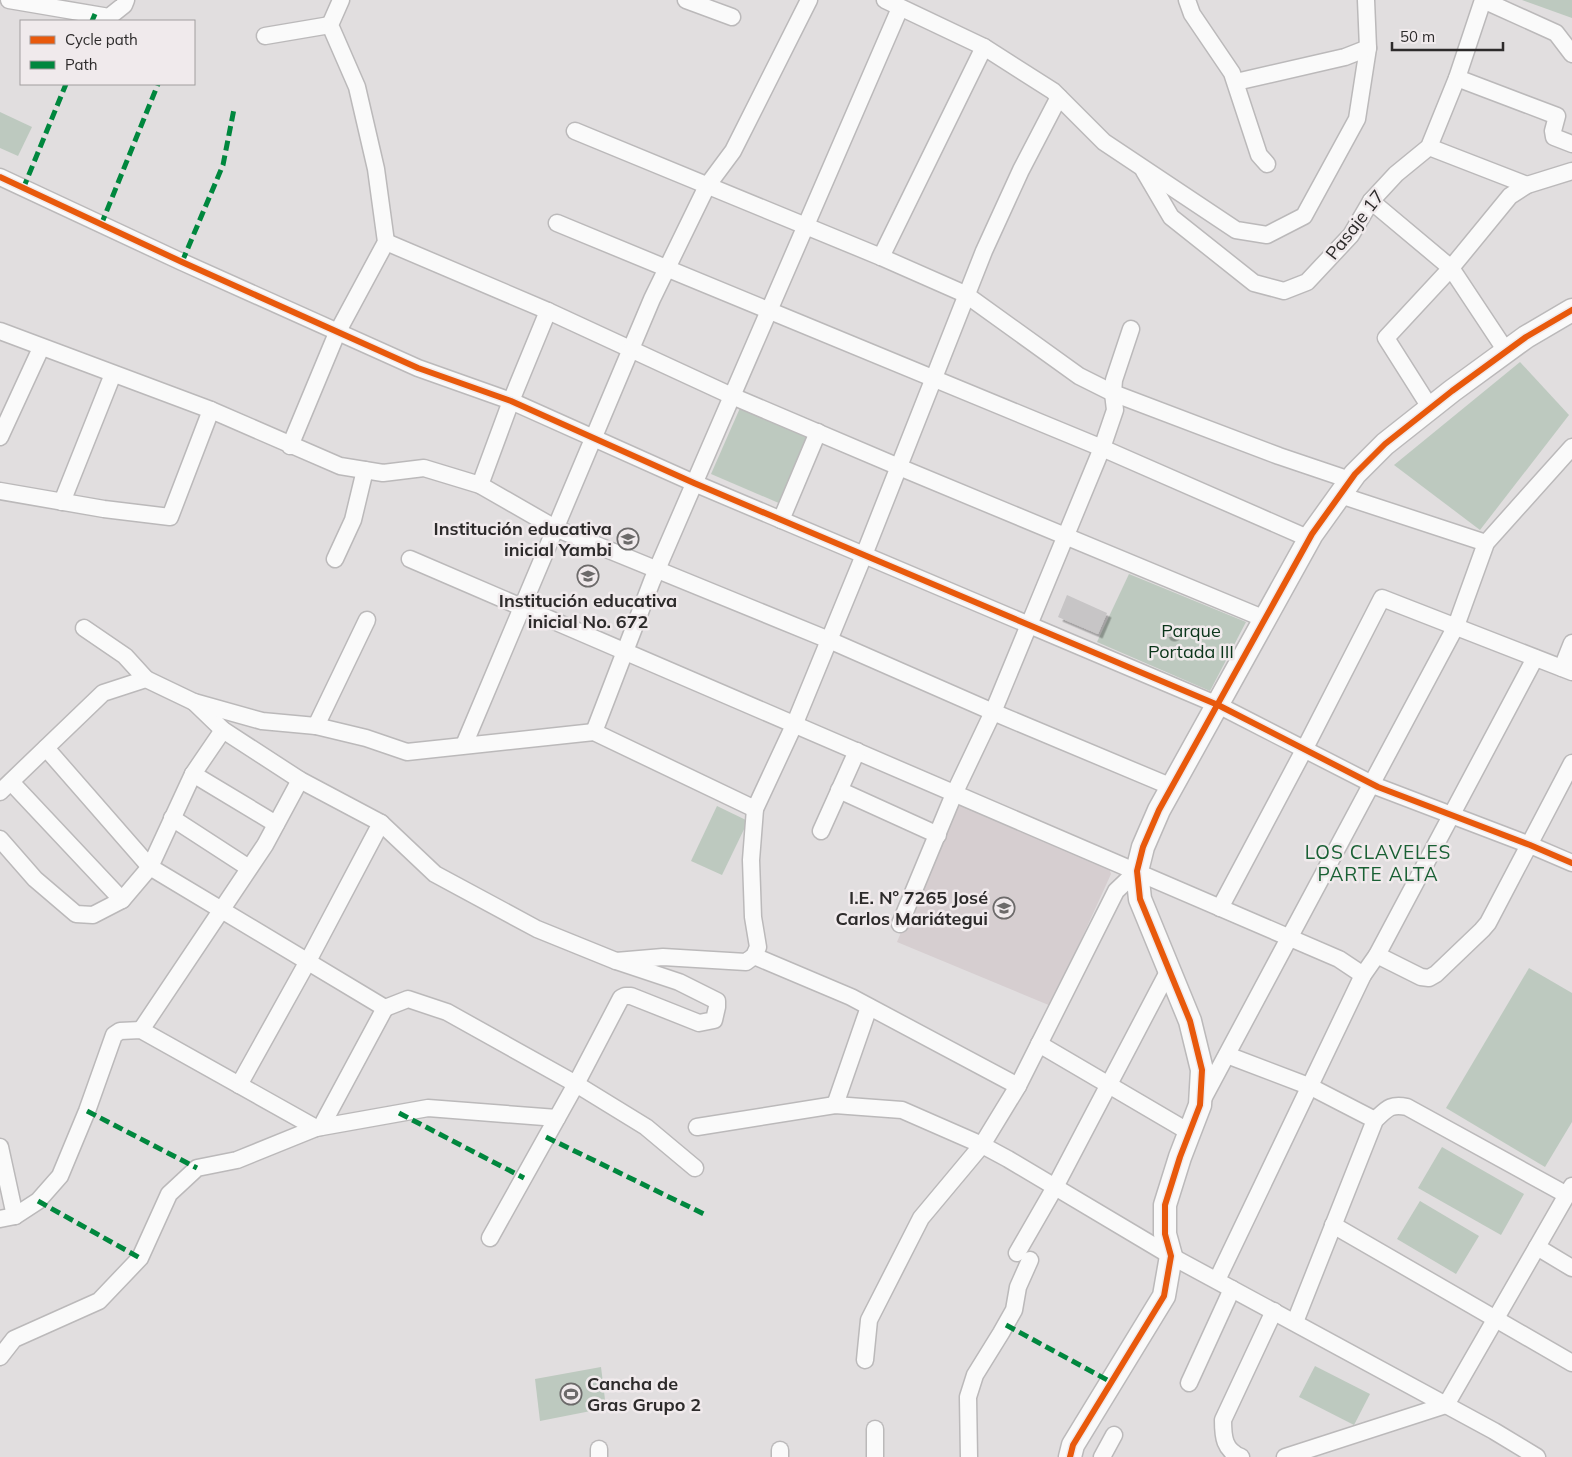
<svg xmlns="http://www.w3.org/2000/svg" width="1572" height="1457" font-family="Mulish,sans-serif">
	<style>
		.built { fill: #d6ced0 }
		.green { fill: #bdc9bf }
		.building { fill: #c7c5c6; filter: url(#shadow) }
		.lines { fill: none; stroke-linecap: round; stroke-linejoin: round }
		.street-casing { stroke: #bbb9ba; stroke-width: 19 }
		.secondary-casing { stroke: #bbb9ba; stroke-width: 25 }
		.street { stroke: #fafafa; stroke-width: 16 }
		.secondary { stroke: #fafafa; stroke-width: 22 }
		.quiet { stroke: #00873e; stroke-width: 5; stroke-dasharray: 10 5; stroke-linecap: butt }
		.cycleway-casing { stroke: #f0eaec; stroke-width: 9 }
		.cycleway { stroke: #e8590c; stroke-width: 6 }
		.labels { text-anchor: middle; stroke-width: 5; stroke-linejoin: round; paint-order: stroke }
		.street-label { font-size: 18px; fill: #2d2b2b; stroke: #f0eaec }
		.poi-label { font-size: 18px; font-weight: bold; fill: #2d2b2b; stroke: #f0eaec; text-anchor: end }
		.park-label { font-size: 18px; fill: #0a351a; stroke: #f0eaec }
		.neighbourhood-label { font-size: 19px; letter-spacing: 1px; fill: #196034; stroke: #f0eaec }
	</style>
	<defs>
		<filter id="shadow"><feDropShadow dx="4.5" dy="4.5" stdDeviation="0" flood-color="#0004"/></filter>
	</defs>
	<rect width="100%" height="100%" fill="#e1dedf"/>
	<polygon class="built" points="956,800 1108,865 1111,874 1051,1006 897,942"/>
	<g class="green">
		<polygon points="1522,0 1572,0 1572,18"/>
		<polygon points="0,112 32,127 18,156 0,148"/>
		<polygon points="1520,362 1569,415 1480,530 1394,465"/>
		<polygon points="740,408 810,438 781,504 711,474"/>
		<polygon points="1129,574 1246,622 1210,691 1097,642"/>
		<polygon points="717,806 748,821 722,875 691,861"/>
		<polygon points="1529,968 1572,993 1572,1122 1545,1167 1446,1108"/>
		<polygon points="1442,1147 1524,1194 1501,1235 1418,1188"/>
		<polygon points="1420,1201 1479,1236 1456,1274 1397,1239"/>
		<polygon points="1315,1366 1370,1394 1354,1425 1299,1397"/>
		<polygon points="601,1367 606,1408 540,1421 535,1379"/>
	</g>
	<g class="building">
		<polygon points="1067,595 1107,613 1098,634 1058,617"/>
		<circle cx="1170" cy="631" r="6"/>
	</g>
	<g class="lines">
		<g class="street-casing">
			<g id="street">
				<polyline points="9,0 109,17 124,5 126,0"/>
				<polyline points="686,0 732,17"/>
				<polyline points="885,0 984,47 1053,91 1104,142 1236,230 1267,235 1304,216 1357,119 1368,48 1366,0"/>
				<polyline points="1187,0 1192,14 1232,73 1259,155 1267,164"/>
				<polyline points="1483,0 1556,33 1572,54"/>
				<polyline points="265,36 330,25"/>
				<polyline points="1457,78 1557,116 1553,131 1554,137 1572,144"/>
				<polyline points="1236,82 1345,57 1368,48"/>
				<polyline points="575,131 881,257 965,294 1079,376 1113,393 1279,456 1350,480"/>
				<polyline points="1429,147 1527,185"/>
				<polyline points="1144,171 1171,217 1254,283 1284,291 1307,282 1351,235 1371,201 1396,174 1429,147 1457,78 1483,0"/>
				<polyline points="0,177 182,262 418,368 511,401 694,483 1218,705 1378,787 1530,845 1572,863"/>
				<polyline points="1371,201 1451,268 1506,351"/>
				<polyline points="557,223 1102,448 1310,539"/>
				<polyline points="386,242 548,311 732,396 899,467 1265,619"/>
				<polyline points="881,257 984,47"/>
				<polyline points="0,331 211,410 340,466 383,473 424,468 480,485 555,528 829,640 993,712 1172,787"/>
				<polyline points="1431,409 1386,338 1451,268 1510,196 1527,185 1572,171"/>
				<polyline points="0,437 41,348"/>
				<polyline points="290,446 337,333 386,242 376,169 357,87 330,25 341,0"/>
				<polyline points="480,485 511,401 548,311"/>
				<polyline points="0,491 104,509 170,517 211,410"/>
				<polyline points="1340,495 1486,543"/>
				<polyline points="62,502 113,374"/>
				<polyline points="781,520 818,432"/>
				<polyline points="335,559 353,520 365,470"/>
				<polyline points="410,559 1339,959 1363,975"/>
				<polyline points="84,628 125,656 146,679"/>
				<polyline points="1562,668 1572,643"/>
				<polyline points="194,702 223,730 300,780 381,823 435,874 537,929 616,961 679,982 717,1001 717,1007 714,1020 699,1023 631,996 625,996 621,998 576,1084 490,1238"/>
				<polyline points="316,726 367,620"/>
				<polyline points="594,732 652,581 900,8"/>
				<polyline points="464,745 652,299 707,186 733,151 809,0"/>
				<polyline points="46,748 150,867 385,1008 408,999 447,1012 576,1084 646,1127 695,1168"/>
				<polyline points="193,774 276,824"/>
				<polyline points="11,782 122,900"/>
				<polyline points="839,790 938,835"/>
				<polyline points="0,792 103,693 146,679 194,702 262,721 316,726 366,738 407,752 594,732 755,809"/>
				<polyline points="172,818 249,868"/>
				<polyline points="821,831 857,751"/>
				<polyline points="0,839 35,879 76,914 93,915 122,900 150,867 193,774 223,730"/>
				<polyline points="1220,908 1304,750 1382,598 1572,672"/>
				<polyline points="900,924 954,794 993,712 1102,448 1115,410 1113,393 1114,380 1131,329"/>
				<polyline points="1377,955 1421,977 1429,978 1436,974 1482,930 1488,923 1572,763"/>
				<polyline points="754,956 851,997 1018,1086"/>
				<polyline points="616,961 663,957 746,962 754,956 758,947 753,917 751,860 755,809 795,723 864,555 984,251 1021,170 1059,97"/>
				<polyline points="141,1030 265,845 300,780"/>
				<polyline points="1039,1044 1189,1132"/>
				<polyline points="1227,1055 1311,1087 1375,1120"/>
				<polyline points="239,1085 308,961 381,823"/>
				<polyline points="1203,1099 1456,626 1486,543 1572,447"/>
				<polyline points="835,1105 869,1007"/>
				<polyline points="321,1127 385,1008"/>
				<polyline points="697,1127 835,1105 902,1110 982,1145 1008,1159 1171,1256 1494,1431 1537,1457"/>
				<polyline points="0,1147 15,1216"/>
				<polyline points="0,1219 15,1216 38,1201 60,1176 87,1111 114,1035 120,1031 141,1030 316,1128"/>
				<polyline points="1333,1225 1572,1363"/>
				<polyline points="1537,1247 1572,1268"/>
				<polyline points="1017,1253 1055,1187 1169,970"/>
				<polyline points="1217,1280 1363,975 1377,955 1535,658"/>
				<path d="M1295 1322 1375 1120C1386 1110 1390 1103 1407 1107L1567 1195"/>
				<polyline points="0,1357 14,1339 99,1301 140,1258 169,1194 197,1168 237,1160 316,1128 428,1108 557,1118"/>
				<polyline points="865,1360 869,1320 921,1218 982,1145 1018,1086 1116,891 1137,871"/>
				<polyline points="1189,1383 1232,1289"/>
				<polyline points="875,1429 875,1457"/>
				<polyline points="599,1449 599,1457"/>
				<polyline points="780,1450 780,1457"/>
				<polyline points="969,1457 968,1397 975,1375 1001,1333 1014,1310 1018,1287 1030,1260"/>
				<polyline points="1102,1457 1114,1435"/>
				<path d="M1241 1457C1224 1450 1223 1437 1223 1420L1274 1311"/>
				<polyline points="1285,1457 1446,1405 1572,1186"/>
			</g>
		</g>
		<g class="secondary-casing">
			<polyline id="secondary" points="1070,1457 1073,1445 1164,1296 1171,1256 1165,1234 1165,1205 1180,1157 1200,1105 1202,1070 1190,1021 1140,899 1137,871 1143,847 1159,810 1312,534 1355,474 1385,444 1452,391 1526,337 1572,310"/>
		</g>
		<use href="#street" class="street"/>
		<use href="#secondary" class="secondary"/>
		<g class="quiet">
			<polyline points="92,21 95,14"/>
			<polyline points="23,189 66,84"/>
			<polyline points="101,225 158,84"/>
			<polyline points="182,262 223,165 234,109"/>
			<polyline points="87,1111 197,1168"/>
			<polyline points="399,1113 524,1178"/>
			<polyline points="546,1137 704,1214"/>
			<polyline points="38,1201 140,1258"/>
			<polyline points="1006,1325 1111,1382"/>
		</g>
		<g class="cycleway-casing">
			<g id="cycleway">
				<polyline points="0,177 182,262 418,368 511,401 694,483 1218,705 1378,787 1530,845 1572,863"/>
				<polyline points="1070,1457 1073,1445 1164,1296 1171,1256 1165,1234 1165,1205 1180,1157 1200,1105 1202,1070 1190,1021 1140,899 1137,871 1143,847 1159,810 1312,534 1355,474 1385,444 1452,391 1526,337 1572,310"/>
			</g>
		</g>
		<use href="#cycleway" class="cycleway"/>
	</g>
	<defs>
		<g id="school-ring" transform="scale(1.125)"><circle r="9.5" fill="#f0eaec" stroke="#6c6a6a" stroke-width="1.5"/><path d="M0-5L7-2L0 1L-7-2ZM-4 1L0 2.5L4 1V4Q0 6-4 4Z" fill="#6c6a6a"/></g>
		<g id="stadium-ring" transform="scale(1.125)"><circle r="9.5" fill="#f0eaec" stroke="#6c6a6a" stroke-width="1.5"/><path d="M0-5a6.5 5 0 1 0 0 10a6.5 5 0 1 0 0-10ZM-3.5-1.8h7v3.6h-7Z" fill="#6c6a6a"/></g>
	</defs>
	<g fill-rule="evenodd">
		<use href="#school-ring" x="628" y="539"/>
		<use href="#school-ring" x="588" y="576"/>
		<use href="#school-ring" x="1004" y="908"/>
		<use href="#stadium-ring" x="571" y="1394"/>
	</g>
	<g class="labels">
		<g class="street-label">
			<text transform="translate(1355 225) rotate(-52)" y="6">Pasaje 17</text>
		</g>
		<g class="poi-label">
			<text x="612" y="535">Institución educativa<tspan x="612" dy="21">inicial Yambi</tspan></text>
			<text x="588" y="607" text-anchor="middle">Institución educativa<tspan x="588" dy="21">inicial No. 672</tspan></text>
			<text x="988" y="904">I.E. Nº 7265 José<tspan x="988" dy="21">Carlos Mariátegui</tspan></text>
			<text x="587" y="1390" text-anchor="start">Cancha de<tspan x="587" dy="21">Gras Grupo 2</tspan></text>
		</g>
		<g class="park-label">
			<text x="1191" y="637">Parque<tspan x="1191" dy="21">Portada III</tspan></text>
		</g>
		<g class="neighbourhood-label">
			<text x="1378" y="859">LOS CLAVELES<tspan x="1378" dy="22">PARTE ALTA</tspan></text>
		</g>
	</g>
	<rect x="20" y="20" width="175" height="65" fill="#f0eaec" stroke="#a29e9f"/>
	<rect x="30" y="36" width="25" height="8" fill="#e8590c" stroke="#a29e9f"/>
	<text x="65" y="45" font-size="15" fill="#2d2b2b">Cycle path</text>
	<rect x="30" y="61" width="25" height="8" fill="#00873e" stroke="#a29e9f"/>
	<text x="65" y="70" font-size="15" fill="#2d2b2b">Path</text>
	<path d="M1392 42v8h111v-8" fill="none" stroke="#2d2b2b" stroke-width="2.5"/>
	<text x="1400" y="42" font-size="15" fill="#2d2b2b" stroke="#f0eaec" stroke-width="4" paint-order="stroke">50 m</text>
</svg>
